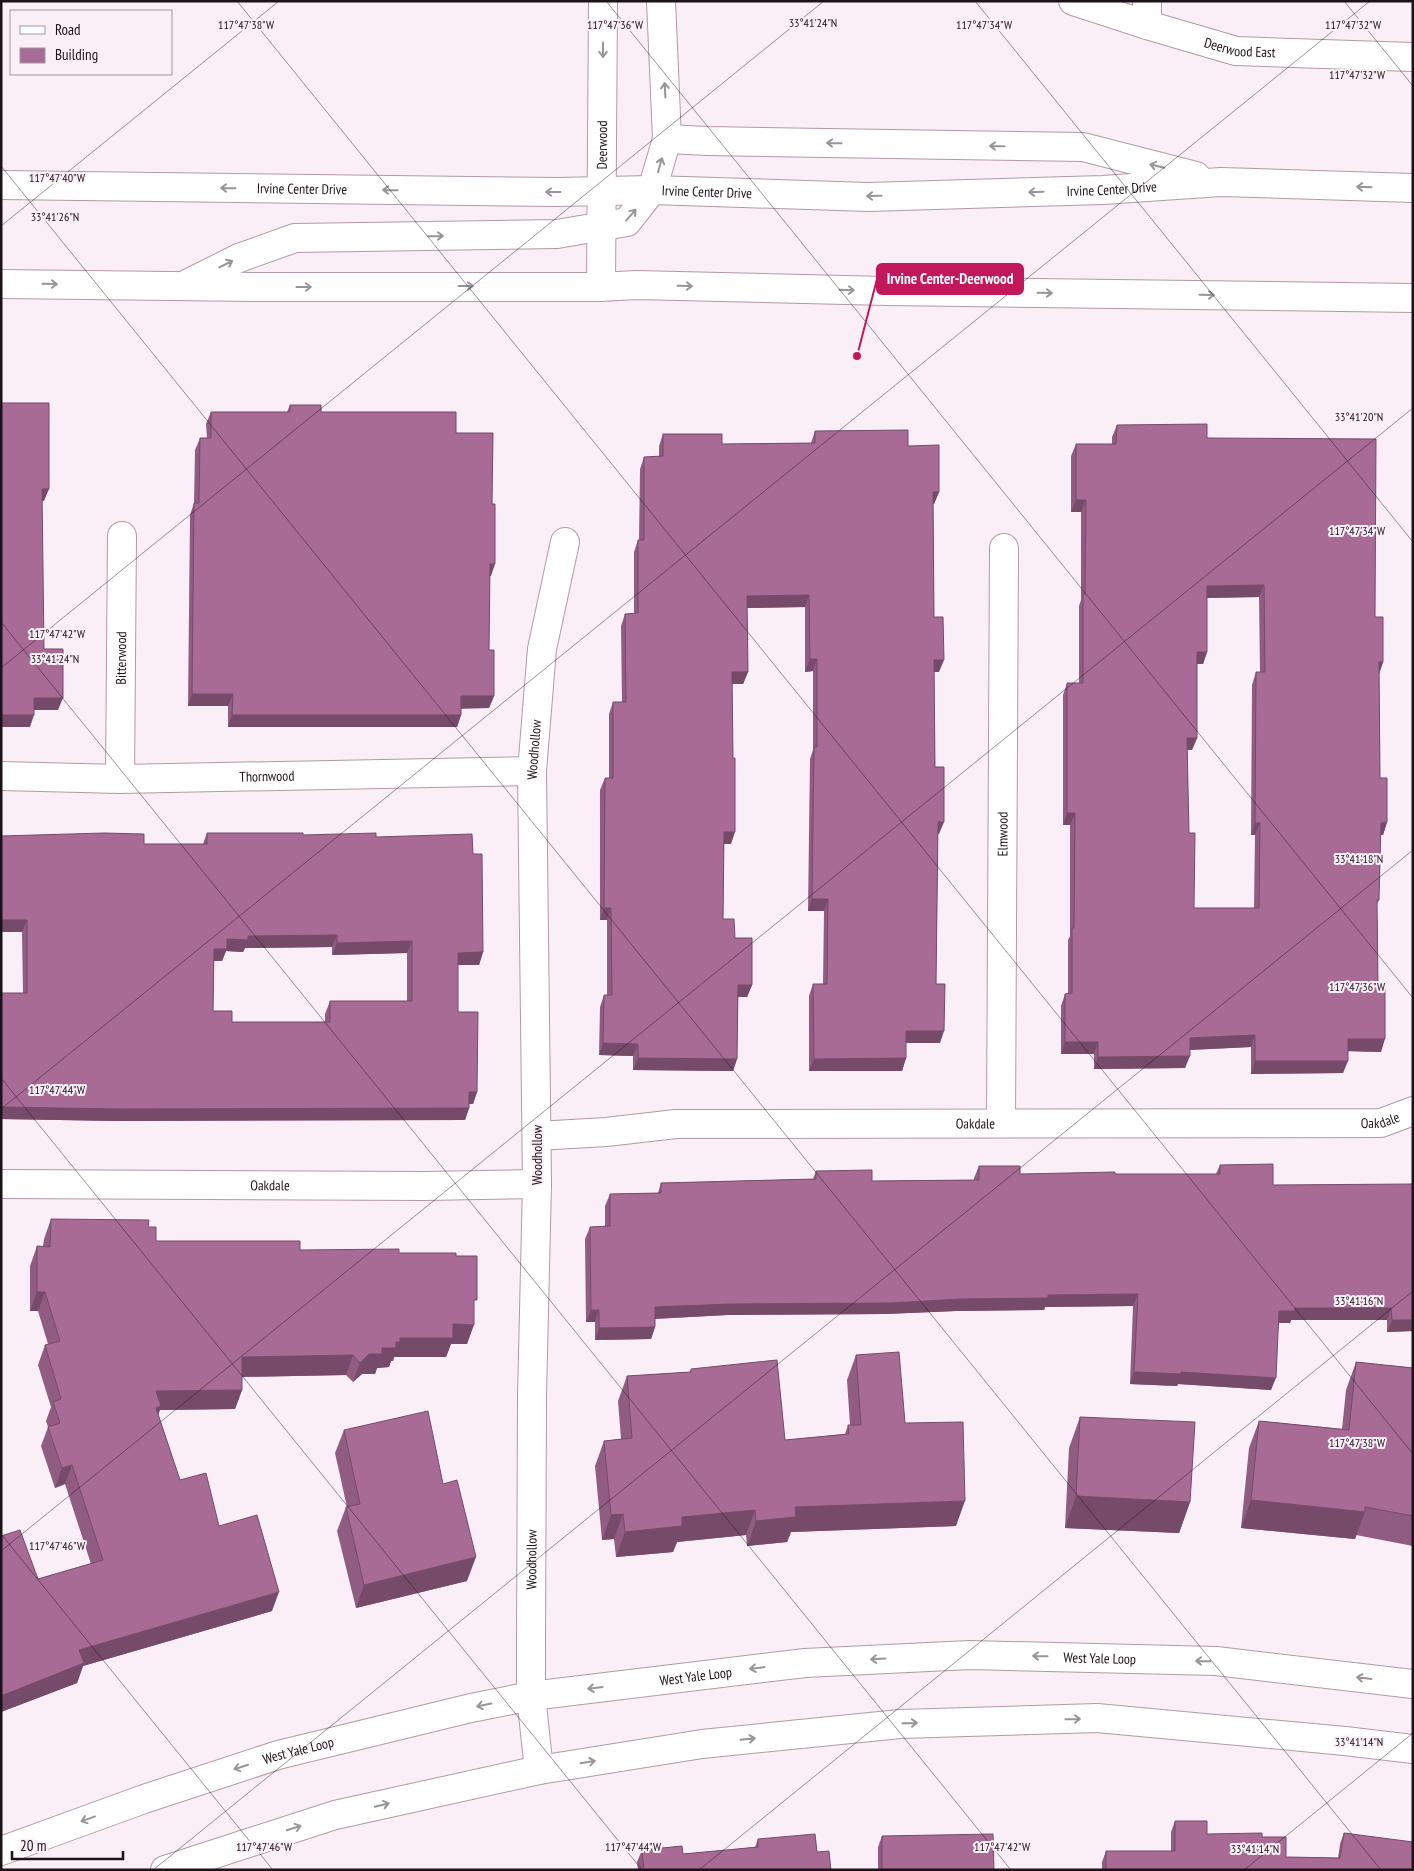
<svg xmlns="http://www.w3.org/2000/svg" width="1414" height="1871" font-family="'PT Sans Narrow',sans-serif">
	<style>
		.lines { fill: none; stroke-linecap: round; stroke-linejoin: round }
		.minor-casing { stroke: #b398aa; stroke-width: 30 }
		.tertiary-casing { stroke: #b398aa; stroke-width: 30 }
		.secondary-casing { stroke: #b398aa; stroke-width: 30 }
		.primary-casing { stroke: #b398aa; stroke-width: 30 }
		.minor { stroke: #fff; stroke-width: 28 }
		.tertiary { stroke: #fff; stroke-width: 28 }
		.secondary { stroke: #fff; stroke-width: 28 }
		.primary { stroke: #fff; stroke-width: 28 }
		.wall { fill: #905c81; fill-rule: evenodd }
		.shaded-wall { fill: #754b69 }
		.building { fill: #a76b96; stroke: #754b69; fill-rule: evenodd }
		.oneway { stroke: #999498 }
		.ticks { fill: none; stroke: #1c1219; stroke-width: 1; stroke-opacity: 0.45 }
		.labels { text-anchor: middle; stroke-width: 4; stroke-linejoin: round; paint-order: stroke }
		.street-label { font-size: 14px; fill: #1c1219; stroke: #fbeff7 }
		.ticks-label { font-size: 12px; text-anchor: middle; fill: #1c1219; stroke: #fbeff7; stroke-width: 4; stroke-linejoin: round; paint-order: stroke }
		.leader { fill: none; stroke: #c2185b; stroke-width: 2 }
		.callout-dot { fill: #c2185b; stroke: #fbeff7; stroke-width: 2 }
		.callout { fill: #c2185b; stroke: #c2185b; stroke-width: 2 }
		.callout-label { font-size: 15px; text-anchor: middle; font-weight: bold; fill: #fff }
	</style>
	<rect width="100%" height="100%" fill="#fbeff7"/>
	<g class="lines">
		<g class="minor-casing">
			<g id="minor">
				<polyline points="1147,1 1147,25"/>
				<path id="s1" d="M1 776 120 779 532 771"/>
				<path id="s2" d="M120 779 122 536"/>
				<path id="s3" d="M1001 1122 1004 548"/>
				<path id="s4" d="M537 1136 606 1132 676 1124 1381 1123 1413 1111"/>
				<path id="s5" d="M1 1184 424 1186 537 1184"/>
				<path id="s6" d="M539 1770 531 1696V1650L532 1396 537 1184 532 771 542 649 565 542"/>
			</g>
		</g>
		<g class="tertiary-casing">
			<g id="tertiary">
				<path id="s7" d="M1073 1 1147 25 1236 51 1413 57"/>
				<polyline points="652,190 667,139 661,1"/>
				<path id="s8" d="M601 287 603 1"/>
			</g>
		</g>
		<g class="secondary-casing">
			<g id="secondary">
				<path id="s9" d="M1 1851 144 1799 278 1755 471 1708 531 1696 805 1663 970 1655 1216 1661 1413 1684"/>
				<polyline points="165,1870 335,1815 539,1770 702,1744 900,1724 1097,1718 1345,1741 1413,1749"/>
			</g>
		</g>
		<g class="primary-casing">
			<g id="primary">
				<polyline points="667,139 707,141 1083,147 1196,176"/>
				<path id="s10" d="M1 185 557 192 652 190 868 197 1103 190 1221 182 1413 188"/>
				<polyline points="1,284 255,287 601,287 636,285 887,291 1413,298"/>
				<polyline points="187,284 239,258 295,238 557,234 627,222 652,190"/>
			</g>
		</g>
		<use href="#minor" class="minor"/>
		<use href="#tertiary" class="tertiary"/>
		<use href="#secondary" class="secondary"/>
		<use href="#primary" class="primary"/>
	</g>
	<g class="wall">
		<polygon points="290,405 321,412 456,433 491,576 490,576 489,650 494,696 489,708 461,708 461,715 457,727 228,727 228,706 188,706 190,515 194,503 195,450 200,438 207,438 206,424 211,412 287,412"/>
		<path d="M1117 425 1207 438 1375 617 1383 662 1379 674 1380 778 1387 822 1383 835H1380L1379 900 1377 904 1378 985 1381 1052 1348 1051 1343 1073 1251 1074V1047L1190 1050 1185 1068 1094 1069V1054H1061V1006L1065 994 1068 993V940L1070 936V825H1063V695L1067 683H1079V606L1081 600V512H1071V456L1076 444H1112V437ZM1259 597 1260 672H1256L1252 685 1251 835H1255L1254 908H1194L1189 833 1187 750H1192L1197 738V664H1203L1207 652V598Z"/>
		<polygon points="815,431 908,446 939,492 934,504 933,504 934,617 939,672 934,672 935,767 939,834 938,834 936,984 940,1043 906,1043 906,1058 902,1071 809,1071 809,996 813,984 823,984 824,911 808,911 810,759 813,750 813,671 805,672 805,607 747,608 748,672 743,684 732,684 731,844 724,844 723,919 735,938 752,985 747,997 738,997 737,1059 733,1071 633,1070 633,1056 599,1055 600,1007 604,995 607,995 607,920 600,920 600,790 605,778 609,778 609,714 613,702 622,702 621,626 625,614 634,613 634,552 638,540 639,540 640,469 644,457 659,456 659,446 663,434 722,444 811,443"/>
		<path d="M207 833 376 837 473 854 483 952 479 965H458V1012L477 1092 473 1104H469V1108L465 1120 118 1121 1 1119V993H23L22 932H1V836L144 844H203ZM332 947V955L407 953V1001H330L325 1014V1022H232L213 1011 214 961H222L226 951 243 952 245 948Z"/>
		<polygon points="1220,1165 1273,1185 1413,1331 1387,1332 1387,1320 1291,1320 1290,1323 1279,1323 1271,1390 1178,1384 1177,1386 1130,1384 1133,1306 1045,1307 1044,1310 956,1311 885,1314 727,1315 655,1319 655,1327 651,1339 595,1340 595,1322 586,1322 585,1239 590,1227 605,1226 605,1206 610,1194 658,1193 661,1183 813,1179 816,1171 872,1181 974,1180 974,1178 979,1166 1020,1174 1216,1174"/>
		<polygon points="51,1219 148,1227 156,1241 300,1250 399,1253 456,1256 474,1308 467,1344 451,1344 446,1357 394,1357 393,1361 391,1361 389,1367 377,1368 375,1374 362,1374 353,1382 346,1375 242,1377 242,1390 235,1409 160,1410 158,1415 180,1480 219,1526 272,1611 83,1666 77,1683 1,1712 1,1536 38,1579 91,1564 65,1484 55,1488 41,1446 48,1427 46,1421 51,1407 38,1365 45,1345 48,1344 38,1311 30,1311 30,1266 37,1246 43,1246 44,1239"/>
		<polygon points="856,1355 905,1423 956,1526 791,1532 787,1542 747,1546 746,1535 677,1542 673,1552 616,1557 614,1539 602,1540 595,1466 604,1441 621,1439 618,1401 627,1376 690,1372 691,1369 785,1440 845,1434 848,1425 850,1425 847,1380"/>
		<polygon points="1356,1362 1413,1368 1413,1546 1356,1535 1355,1539 1241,1528 1249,1448 1259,1421 1342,1429 1346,1390"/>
		<polygon points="1080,1417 1190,1502 1179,1533 1065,1528 1069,1448"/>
		<polygon points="344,1430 443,1484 467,1581 356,1608 337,1531 346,1507 347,1507 335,1453"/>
		<polygon points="1175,1821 1207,1834 1262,1837 1286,1857 1338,1858 1340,1844 1344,1833 1413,1870 1102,1870 1102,1862 1106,1851 1171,1851 1171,1832"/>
		<polygon points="882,1836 994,1870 878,1870 878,1847"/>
		<polygon points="758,1839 817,1852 831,1870 638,1870 637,1862 642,1850 683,1854 737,1849 755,1847"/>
	</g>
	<g class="shaded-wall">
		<polygon points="42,489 49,489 44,501 37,501"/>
		<polygon points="933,492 939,492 934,504 929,504"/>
		<polygon points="1076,500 1086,500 1081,512 1071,512"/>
		<polygon points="490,564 495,564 491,576 486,576"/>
		<polygon points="1264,585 1259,597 1202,598 1207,586"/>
		<polygon points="809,595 805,607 743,608 747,596"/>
		<polygon points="1197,652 1207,652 1203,664 1192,664"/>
		<polygon points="810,659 817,659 813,671 805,672"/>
		<polygon points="934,660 944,660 939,672 930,672"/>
		<polygon points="1379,662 1383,662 1379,674"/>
		<polygon points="732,672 748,672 743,684 727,684"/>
		<polygon points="192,694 233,694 228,706 188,706"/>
		<polygon points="461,696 494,696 489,708 456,709"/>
		<polygon points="34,698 63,698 58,710 30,710"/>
		<polygon points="1,715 34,715 30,727 1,727"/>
		<polygon points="232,715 461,715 457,727 228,727"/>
		<polygon points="1187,738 1197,738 1192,750 1183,750"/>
		<polygon points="1067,813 1075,813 1070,825 1063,825"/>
		<polygon points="938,822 944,822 939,834 933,834"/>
		<polygon points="1387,822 1383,835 1376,835 1381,823"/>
		<polygon points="1255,823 1260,823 1255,835 1251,835"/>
		<polygon points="724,832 735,832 731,844 720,844"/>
		<polygon points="812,899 828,899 824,911 808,911"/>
		<polygon points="604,908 611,908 607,920 600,920"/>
		<polygon points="1,920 27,920 22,932 1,932"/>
		<polygon points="337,935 332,947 245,948 243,952 226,951 222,961 210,961 214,949 227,939 248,936"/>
		<polygon points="412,941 407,953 332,955 337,943"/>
		<polygon points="483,952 479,965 454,965 458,953"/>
		<polygon points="738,985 752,985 747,997 734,997"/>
		<polygon points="906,1031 944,1031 940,1043 902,1043"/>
		<polygon points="1255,1035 1251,1047 1186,1050 1190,1038"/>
		<polygon points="1348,1039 1385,1039 1381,1052 1343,1051"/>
		<polygon points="1065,1042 1098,1042 1094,1054 1061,1054"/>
		<polygon points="603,1043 638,1044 633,1056 599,1055"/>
		<polygon points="1190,1056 1185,1068 1094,1069 1098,1057"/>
		<polygon points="638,1058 737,1059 733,1071 633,1070"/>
		<polygon points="906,1058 902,1071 809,1071 814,1059"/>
		<polygon points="1255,1061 1348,1061 1343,1073 1251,1074"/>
		<polygon points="469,1092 477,1092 473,1104 465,1104"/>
		<polygon points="1,1107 469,1108 465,1120 118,1121 1,1119"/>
		<polygon points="37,1292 45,1292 38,1311 30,1311"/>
		<polygon points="1138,1294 1133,1306 1045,1307 1044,1310 956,1311 885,1314 727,1315 650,1319 655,1307 731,1304 1048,1295"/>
		<polygon points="1295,1308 1391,1308 1387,1320 1291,1320 1290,1323 1275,1323 1279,1311"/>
		<polygon points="591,1310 599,1310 595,1322 586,1322"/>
		<polygon points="1392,1320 1413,1320 1413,1331 1387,1332"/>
		<polygon points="453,1324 474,1325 467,1344 451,1344 446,1357 394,1357 393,1361 391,1361 389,1367 377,1368 375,1374 362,1374 353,1382 360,1363 369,1354 396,1342 400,1338"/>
		<polygon points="655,1327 651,1339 595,1340 599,1328"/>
		<polygon points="353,1355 346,1375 235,1377 242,1357"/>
		<polygon points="1134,1372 1181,1372 1276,1378 1271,1390 1178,1384 1177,1386 1130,1384"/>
		<polygon points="242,1390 235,1409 160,1410 154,1425 156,1391"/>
		<polygon points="72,1465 65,1484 55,1488 62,1468"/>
		<polygon points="1076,1496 1190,1502 1179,1533 1065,1528"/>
		<polygon points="1251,1500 1365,1512 1355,1539 1241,1528"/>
		<polygon points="965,1501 956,1526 791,1532 787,1542 747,1546 756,1521 795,1507"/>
		<polygon points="755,1510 746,1535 677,1542 673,1552 616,1557 625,1532 682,1517"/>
		<polygon points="623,1514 614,1539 602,1540 611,1515"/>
		<polygon points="476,1557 467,1581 356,1608 364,1585"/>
		<polygon points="279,1592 272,1611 83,1666 77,1683 1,1712 1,1696 79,1650"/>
	</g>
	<g class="building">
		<polygon points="1,403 49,403 49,489 42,489 44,649 63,649 63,698 34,698 34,715 1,715"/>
		<polygon points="290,405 321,405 321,412 456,412 456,433 493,433 492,504 495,504 495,564 490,564 489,650 494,650 494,696 461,696 461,715 232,715 233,694 192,694 194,503 199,503 200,438 211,438 211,412 290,412"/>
		<path d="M1207 424V438L1376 439 1375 617H1383V662H1379L1380 778H1387V822L1381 823 1379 900H1377L1378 985H1385V1039H1348V1061H1255V1035L1190 1038V1056L1098 1057V1042H1065V994L1072 993V928H1074L1075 813H1067V683H1083V594H1085L1086 500H1076V444H1116L1117 425ZM1264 585 1265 672H1256L1255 823H1260L1259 908H1194L1195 833H1189L1187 738H1197V652H1207V586Z"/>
		<polygon points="908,430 908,446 939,445 939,492 933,492 934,617 943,617 944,660 934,660 935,767 944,767 944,822 938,822 936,984 945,984 944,1031 906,1031 906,1058 814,1059 813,984 827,984 828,899 812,899 814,747 817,747 817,659 810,659 809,595 747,596 748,672 732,672 733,758 735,758 735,832 724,832 723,919 734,919 735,938 752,938 752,985 738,985 737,1059 638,1058 638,1044 603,1043 604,995 612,995 611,908 604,908 605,778 613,778 613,702 626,702 625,614 638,613 638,540 644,540 644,457 663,456 663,434 722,434 722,444 815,443 815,431"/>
		<path d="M104 833 144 834V844H207V833H303V835L376 833V837L472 834 473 854H482L483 952 458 953V1012H478L477 1092H469V1108L122 1109 1 1107V993H27V920H1V836ZM337 935V943L412 941V1001H330V1022H232V1011H213L214 949H227V939L248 940V936Z"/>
		<polygon points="1273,1164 1273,1185 1413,1184 1413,1320 1392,1320 1391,1308 1295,1308 1295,1311 1279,1311 1276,1378 1181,1372 1181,1374 1134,1372 1138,1294 1048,1295 1048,1298 961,1299 890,1303 731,1304 655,1307 655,1327 599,1328 599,1310 591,1310 590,1227 610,1226 610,1194 661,1193 661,1183 816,1179 816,1171 872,1170 872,1181 979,1180 979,1166 1020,1166 1020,1174 1115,1172 1115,1174 1220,1174 1220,1165"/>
		<polygon points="51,1219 149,1220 148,1227 156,1227 156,1241 300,1241 300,1250 399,1249 399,1253 456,1253 456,1256 477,1256 477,1300 474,1300 474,1325 453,1324 453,1338 400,1338 400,1342 396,1342 396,1348 382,1348 382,1354 369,1354 360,1363 353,1355 242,1357 242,1390 156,1391 161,1406 156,1408 180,1480 206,1473 219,1526 257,1515 279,1592 79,1650 84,1663 1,1696 1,1536 20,1530 38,1579 103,1560 72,1465 62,1468 48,1427 60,1423 53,1402 61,1399 45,1345 60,1341 45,1292 37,1292 37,1246 50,1247"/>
		<polygon points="899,1352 905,1423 963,1422 965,1501 795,1507 796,1517 756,1521 755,1510 682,1517 682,1526 625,1532 623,1514 611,1515 604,1441 632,1438 627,1376 691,1372 691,1369 777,1360 785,1440 849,1434 848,1425 861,1425 856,1355"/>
		<polygon points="1356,1362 1413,1368 1413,1516 1365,1507 1365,1512 1251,1500 1259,1421 1349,1430"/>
		<polygon points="428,1411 443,1484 457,1480 476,1557 364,1585 346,1507 360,1504 344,1430"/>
		<polygon points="1080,1417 1195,1422 1190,1502 1076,1496"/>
		<polygon points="1175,1821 1207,1821 1207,1834 1262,1833 1262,1837 1286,1837 1286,1857 1340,1858 1344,1833 1413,1842 1413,1870 1106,1870 1106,1851 1175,1851"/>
		<polygon points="815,1834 817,1852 829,1851 831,1870 644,1870 642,1850 682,1846 683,1854 737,1849 758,1847 758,1839"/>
		<polygon points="993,1834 994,1870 882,1870 882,1836"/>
	</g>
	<defs><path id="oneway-shaft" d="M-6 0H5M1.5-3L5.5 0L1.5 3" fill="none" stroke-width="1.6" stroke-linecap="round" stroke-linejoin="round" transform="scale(1.25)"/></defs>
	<g class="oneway">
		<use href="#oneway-shaft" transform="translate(603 50) rotate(90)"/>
		<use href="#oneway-shaft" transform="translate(665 90) rotate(-93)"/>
		<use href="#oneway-shaft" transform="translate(834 143) rotate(-179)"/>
		<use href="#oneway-shaft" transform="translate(997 146) rotate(-179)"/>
		<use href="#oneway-shaft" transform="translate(660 165) rotate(-74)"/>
		<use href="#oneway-shaft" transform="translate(1157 166) rotate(-166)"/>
		<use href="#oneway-shaft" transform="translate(1364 187) rotate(-178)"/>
		<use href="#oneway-shaft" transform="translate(228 188) rotate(-179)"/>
		<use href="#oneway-shaft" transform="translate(390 190) rotate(-179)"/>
		<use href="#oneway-shaft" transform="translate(553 192) rotate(-180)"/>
		<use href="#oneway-shaft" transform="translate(1036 192) rotate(178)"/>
		<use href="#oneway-shaft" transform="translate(874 196) rotate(179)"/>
		<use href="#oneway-shaft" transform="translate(631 215) rotate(-49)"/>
		<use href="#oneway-shaft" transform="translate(436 236) rotate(-1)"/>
		<use href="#oneway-shaft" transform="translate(226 264) rotate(-26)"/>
		<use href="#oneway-shaft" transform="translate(50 284) rotate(1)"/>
		<use href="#oneway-shaft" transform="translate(466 286)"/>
		<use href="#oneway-shaft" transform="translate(685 286) rotate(1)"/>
		<use href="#oneway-shaft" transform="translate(304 287)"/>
		<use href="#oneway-shaft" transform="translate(847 290) rotate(2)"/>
		<use href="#oneway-shaft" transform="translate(1045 293) rotate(1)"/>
		<use href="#oneway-shaft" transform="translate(1207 295) rotate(1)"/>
		<use href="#oneway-shaft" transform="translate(1040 1656) rotate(-179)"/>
		<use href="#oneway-shaft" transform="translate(878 1659) rotate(177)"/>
		<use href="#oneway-shaft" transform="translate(1203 1661) rotate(-179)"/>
		<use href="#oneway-shaft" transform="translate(757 1668) rotate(173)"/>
		<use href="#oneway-shaft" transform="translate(1364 1678) rotate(-173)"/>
		<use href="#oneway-shaft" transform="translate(595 1688) rotate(173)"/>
		<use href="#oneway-shaft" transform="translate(484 1705) rotate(169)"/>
		<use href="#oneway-shaft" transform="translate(1073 1719) rotate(-1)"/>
		<use href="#oneway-shaft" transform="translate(910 1723) rotate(-1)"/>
		<use href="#oneway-shaft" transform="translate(748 1739) rotate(-6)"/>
		<use href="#oneway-shaft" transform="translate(588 1762) rotate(-9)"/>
		<use href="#oneway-shaft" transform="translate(241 1767) rotate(162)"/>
		<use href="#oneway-shaft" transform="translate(382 1805) rotate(-13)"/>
		<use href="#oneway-shaft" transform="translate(88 1819) rotate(160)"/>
		<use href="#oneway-shaft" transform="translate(294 1828) rotate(-18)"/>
	</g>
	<path class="ticks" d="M237 1 1413 1454M606 1 1413 998M975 1 1413 542M1344 1 1413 86M1 166 1381 1870M1 226 279 1M1 622 1011 1870M1 668 824 1M1 1078 642 1870M1 1109 1370 1M1 1534 273 1870M1 1551 1413 408M153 1870 1413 850M699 1870 1413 1291M1244 1870 1413 1733"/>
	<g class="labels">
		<g class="street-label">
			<text dy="5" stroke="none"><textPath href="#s7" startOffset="174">Deerwood East</textPath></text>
			<text dy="5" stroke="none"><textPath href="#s8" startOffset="142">Deerwood</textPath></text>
			<text dy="5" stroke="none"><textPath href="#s10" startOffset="301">Irvine Center Drive</textPath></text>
			<text dy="5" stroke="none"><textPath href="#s10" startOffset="1111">Irvine Center Drive</textPath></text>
			<text dy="5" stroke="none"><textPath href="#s10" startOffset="706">Irvine Center Drive</textPath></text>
			<text dy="5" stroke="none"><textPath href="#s2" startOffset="121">Bitterwood</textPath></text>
			<text dy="5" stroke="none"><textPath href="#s6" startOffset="1021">Woodhollow</textPath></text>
			<text dy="5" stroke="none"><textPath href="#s1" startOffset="266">Thornwood</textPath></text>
			<text dy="5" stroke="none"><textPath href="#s3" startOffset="288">Elmwood</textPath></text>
			<text dy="5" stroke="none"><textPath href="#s4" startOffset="844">Oakdale</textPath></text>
			<text dy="5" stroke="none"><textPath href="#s4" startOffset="439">Oakdale</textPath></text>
			<text transform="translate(537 1155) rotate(-90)" y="5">Woodhollow</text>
			<text dy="5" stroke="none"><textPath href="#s5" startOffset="269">Oakdale</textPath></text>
			<text dy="5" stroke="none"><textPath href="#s6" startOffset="211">Woodhollow</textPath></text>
			<text dy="5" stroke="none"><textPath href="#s9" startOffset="1124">West Yale Loop</textPath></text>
			<text dy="5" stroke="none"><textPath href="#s9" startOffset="719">West Yale Loop</textPath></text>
			<text dy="5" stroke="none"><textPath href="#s9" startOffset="314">West Yale Loop</textPath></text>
		</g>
	</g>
	<g class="ticks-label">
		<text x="813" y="27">33°41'24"N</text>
		<text x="246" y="29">117°47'38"W</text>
		<text x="615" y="29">117°47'36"W</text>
		<text x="984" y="29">117°47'34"W</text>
		<text x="1353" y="29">117°47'32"W</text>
		<text x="1357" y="79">117°47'32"W</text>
		<text x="57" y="182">117°47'40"W</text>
		<text x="55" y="221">33°41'26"N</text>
		<text x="1359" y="421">33°41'20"N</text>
		<text x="1357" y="535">117°47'34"W</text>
		<text x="57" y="638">117°47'42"W</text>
		<text x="55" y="663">33°41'24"N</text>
		<text x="1359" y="863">33°41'18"N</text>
		<text x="1357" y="991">117°47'36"W</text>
		<text x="57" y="1094">117°47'44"W</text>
		<text x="1359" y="1305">33°41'16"N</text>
		<text x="1357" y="1447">117°47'38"W</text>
		<text x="57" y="1550">117°47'46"W</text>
		<text x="1359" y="1746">33°41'14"N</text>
		<text x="264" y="1851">117°47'46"W</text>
		<text x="633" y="1851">117°47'44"W</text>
		<text x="1002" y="1851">117°47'42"W</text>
		<text x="1255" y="1853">33°41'14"N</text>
	</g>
	<path class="leader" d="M857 356L877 279"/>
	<circle class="callout-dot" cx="857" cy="356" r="5"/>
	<rect class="callout" x="877" y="264" width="146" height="30" rx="5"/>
	<g class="callout-label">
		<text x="950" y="284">Irvine Center-Deerwood</text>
	</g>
	<rect width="1414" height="1871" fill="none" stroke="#1c1219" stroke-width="5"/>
	<rect x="10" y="10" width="162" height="65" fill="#fbeff7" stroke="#a2979e"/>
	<rect x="20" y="26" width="25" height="8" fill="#ffffff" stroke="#a2979e"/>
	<text x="55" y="35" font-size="15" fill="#1c1219">Road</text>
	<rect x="20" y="48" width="25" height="15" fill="#a76b96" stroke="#a2979e"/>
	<text x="55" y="60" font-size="15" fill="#1c1219">Building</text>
	<path d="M12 1851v8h111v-8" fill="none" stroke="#1c1219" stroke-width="2.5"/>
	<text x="20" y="1851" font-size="15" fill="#1c1219" stroke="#fbeff7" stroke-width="4" paint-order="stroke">20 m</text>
</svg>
